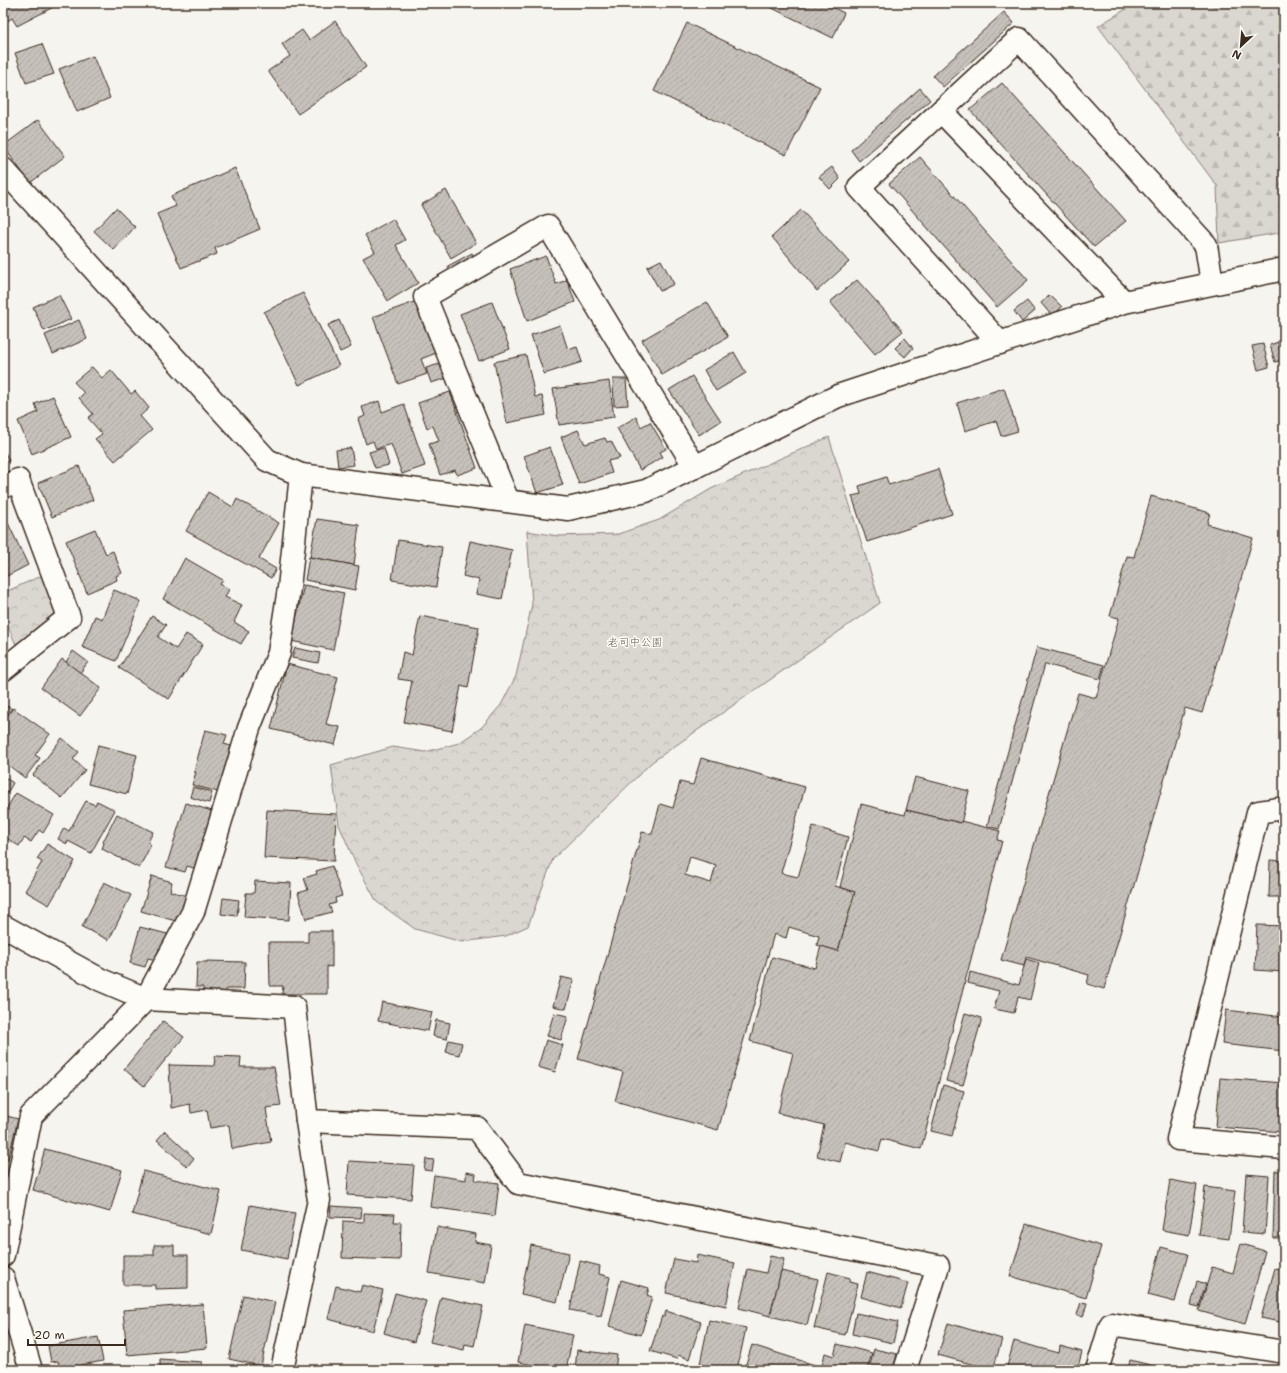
<svg xmlns="http://www.w3.org/2000/svg" width="1287" height="1373" font-family="'Shantell Sans','Klee One',sans-serif">
	<style>
		.forest { fill: url(#forest-firs); stroke: #8a8077 }
		.park { fill: url(#park-crowns); stroke: #8a8077 }
		.building { fill: url(#building-hatch); stroke: #3b2a1e; fill-rule: evenodd }
		.lines { fill: none; stroke-linecap: round; stroke-linejoin: round }
		.minor-casing { stroke: #3b2a1e; stroke-width: 25 }
		.minor { stroke: #fdfcf7; stroke-width: 22 }
		.labels { text-anchor: middle; stroke-width: 3; stroke-linejoin: round; paint-order: stroke }
		.park-label { font-size: 11px; fill: #63554a; stroke: #fdfcf7 }
	</style>
	<defs>
		<pattern id="forest-firs" width="22" height="20" patternUnits="userSpaceOnUse"><rect width="22" height="20" fill="#dad6d0"/><path d="M5 1l3.5 6h-7zM16 11l3.5 6h-7z" fill="#bcb8b2"/></pattern>
		<pattern id="park-crowns" width="20" height="18" patternUnits="userSpaceOnUse"><rect width="20" height="18" fill="#dad6d0"/><path d="M2 6a3 3 0 1 1 6 0M12 15a3 3 0 1 1 6 0" fill="none" stroke="#bcb8b2"/></pattern>
		<pattern id="building-hatch" width="6" height="6" patternUnits="userSpaceOnUse"><rect width="6" height="6" fill="#c7c1bb"/><path d="M-1 1l2-2M0 6l6-6M5 7l2-2" fill="none" stroke="#aca6a0"/></pattern>
	</defs>
	<rect width="100%" height="100%" fill="#f5f4ee"/>
	<filter id="ink" filterUnits="userSpaceOnUse"><feTurbulence type="fractalNoise" baseFrequency=".025" numOctaves="2"/><feDisplacementMap in="SourceGraphic" scale="8" xChannelSelector="R" yChannelSelector="G"/><feConvolveMatrix kernelMatrix="1 2 1 2 8 2 1 2 1" color-interpolation-filters="sRGB"/></filter>
	<g filter="url(#ink)">
		<polygon class="forest" points="1136,3 1284,3 1284,232 1219,243 1217,186 1098,26"/>
		<g class="park">
			<polygon points="829,437 880,603 652,762 553,859 528,926 506,936 462,942 415,929 377,902 356,864 339,825 331,765 393,747 425,752 459,743 481,728 501,705 516,676 532,604 527,531 558,536 618,534 659,520 711,489"/>
			<polygon points="52,571 69,617 21,656 3,615 3,593"/>
		</g>
		<g class="building">
			<polygon points="3,3 61,3 17,26 12,18 3,24 3,8 5,7"/>
			<polygon points="762,3 824,3 844,13 833,38"/>
			<polygon points="1004,12 1014,23 943,87 933,76"/>
			<polygon points="335,21 366,67 298,114 268,71 290,56 282,44 302,30 309,40"/>
			<polygon points="687,23 820,87 786,155 654,91"/>
			<polygon points="42,44 54,74 26,83 15,53"/>
			<polygon points="93,56 110,98 77,112 59,69"/>
			<polygon points="1002,83 1126,221 1094,247 970,110"/>
			<polygon points="920,88 930,100 859,161 851,150"/>
			<polygon points="38,120 65,156 30,183 3,146"/>
			<polygon points="920,157 1028,280 997,307 889,184"/>
			<polygon points="832,167 840,179 830,189 819,177"/>
			<polygon points="235,168 260,229 215,248 217,254 181,268 157,214 176,206 171,196"/>
			<polygon points="446,190 476,243 451,258 421,205"/>
			<polygon points="116,208 135,227 114,250 94,231"/>
			<polygon points="801,210 849,262 817,291 772,237"/>
			<polygon points="393,219 405,240 396,245 418,283 388,301 363,258 375,252 365,235"/>
			<polygon points="472,253 477,262 453,275 448,266"/>
			<polygon points="546,256 556,284 567,280 575,302 527,321 510,269"/>
			<polygon points="661,260 674,284 660,291 647,267"/>
			<polygon points="857,280 903,331 875,354 830,302"/>
			<polygon points="303,293 339,366 299,385 264,312"/>
			<polygon points="59,295 71,319 44,331 33,307"/>
			<polygon points="1050,295 1062,307 1052,316 1041,303"/>
			<polygon points="417,301 436,353 421,359 427,374 398,384 373,317"/>
			<polygon points="1027,301 1035,311 1022,322 1014,311"/>
			<polygon points="492,302 510,349 479,361 460,314"/>
			<polygon points="707,302 728,337 662,375 642,340"/>
			<polygon points="79,320 87,339 53,354 45,335"/>
			<polygon points="339,320 351,347 340,352 328,325"/>
			<polygon points="560,325 568,350 577,347 582,362 544,374 531,335"/>
			<polygon points="905,338 913,348 905,357 895,348"/>
			<polygon points="1278,342 1283,360 1275,362 1270,345"/>
			<polygon points="1263,344 1269,367 1258,370 1252,346"/>
			<polygon points="734,352 746,373 716,391 704,370"/>
			<polygon points="526,355 535,397 542,396 546,415 507,423 494,362"/>
			<polygon points="443,363 447,378 431,383 426,368"/>
			<polygon points="92,367 102,378 111,370 131,394 135,391 149,408 140,416 152,430 115,461 95,439 102,434 88,418 93,414 79,398 84,393 74,382"/>
			<polygon points="692,376 721,421 699,435 669,390"/>
			<polygon points="613,379 626,379 628,405 614,406"/>
			<polygon points="609,381 614,417 559,425 553,389"/>
			<polygon points="1004,388 1018,431 1001,436 996,421 965,431 957,403"/>
			<polygon points="450,392 477,468 457,475 455,470 440,475 429,444 439,441 433,426 427,428 418,403"/>
			<polygon points="53,396 71,437 32,454 18,421 38,412 35,404"/>
			<polygon points="379,401 382,412 404,404 425,466 402,474 391,444 376,449 373,441 366,444 358,419 365,416 362,407"/>
			<polygon points="636,417 641,427 650,422 666,449 660,452 663,457 640,470 617,428"/>
			<polygon points="578,430 585,444 605,438 607,442 611,441 620,458 608,461 612,473 579,484 561,437"/>
			<polygon points="550,447 563,485 537,493 524,456"/>
			<polygon points="3,448 9,461 3,463"/>
			<polygon points="351,448 354,465 338,467 336,450"/>
			<polygon points="384,448 389,465 375,468 369,452"/>
			<polygon points="79,466 93,500 52,517 38,483"/>
			<polygon points="938,469 952,514 867,542 852,496 861,494 859,486 886,477 889,485"/>
			<polygon points="208,492 233,507 237,499 279,523 259,559 276,569 271,578 186,531"/>
			<polygon points="1151,496 1210,513 1207,524 1253,538 1202,713 1185,708 1104,989 1087,984 1089,975 1026,957 1024,966 1001,960 1078,693 1096,698 1119,618 1110,616 1127,556 1134,557"/>
			<polygon points="317,519 359,525 354,565 310,557"/>
			<polygon points="7,521 28,565 3,578 3,523"/>
			<polygon points="95,529 106,554 113,551 122,573 116,576 117,580 87,593 66,541"/>
			<polygon points="398,540 442,547 436,587 392,580"/>
			<polygon points="470,541 512,550 502,599 476,594 479,580 463,576"/>
			<polygon points="309,557 359,566 355,590 305,580"/>
			<polygon points="185,558 223,580 220,584 229,589 225,597 242,605 234,622 249,631 241,644 163,599"/>
			<polygon points="304,585 344,593 333,650 291,641"/>
			<polygon points="114,590 141,601 116,661 82,647 95,616 102,619"/>
			<polygon points="152,616 166,625 158,637 176,649 186,634 203,644 169,699 119,668"/>
			<polygon points="420,616 479,627 468,688 461,686 452,731 404,722 412,681 398,679 403,652 412,655"/>
			<polygon points="1037,647 1104,665 1100,679 1045,664 999,829 987,826"/>
			<polygon points="295,648 320,653 318,663 292,658"/>
			<polygon points="73,651 88,662 80,673 66,662"/>
			<polygon points="62,659 101,688 80,716 41,688"/>
			<polygon points="287,664 338,677 326,724 340,727 335,745 271,729"/>
			<polygon points="8,706 12,709 3,721 3,712"/>
			<polygon points="13,708 50,734 35,755 40,758 25,778 3,761 3,722"/>
			<polygon points="205,730 227,735 224,744 231,746 218,792 192,785 196,772 194,772"/>
			<polygon points="62,738 79,752 73,759 85,770 62,798 33,775"/>
			<polygon points="98,745 137,755 127,794 88,784"/>
			<path d="M701 758 805 787 781 873 798 877 813 826 848 837 835 886 855 892 838 951 817 945 819 936 789 927 786 938 774 934 718 1130 615 1101 623 1072 578 1059 642 832 652 834 660 804 673 808 680 782 693 785ZM690 857 716 865 711 883 685 875Z"/>
			<polygon points="3,776 13,783 3,800"/>
			<polygon points="915,777 969,791 961,823 906,810"/>
			<polygon points="193,787 212,792 209,803 190,797"/>
			<polygon points="16,793 54,815 43,833 39,830 31,842 24,838 19,846 3,836 3,814"/>
			<polygon points="86,801 95,805 97,801 115,810 91,853 68,841 67,844 58,839 64,828 69,831"/>
			<polygon points="186,803 212,811 201,847 204,848 197,869 187,866 185,872 166,867"/>
			<polygon points="861,804 905,815 906,810 961,823 961,821 1000,831 997,840 1002,841 921,1149 882,1139 879,1151 845,1142 840,1162 817,1156 824,1125 778,1113 793,1053 750,1041 772,957 815,968 821,946 838,951 855,892 840,887"/>
			<polygon points="267,810 336,814 334,861 264,858"/>
			<polygon points="117,814 153,832 148,842 151,845 139,868 102,849 104,843 103,842"/>
			<polygon points="47,844 75,861 49,905 25,891 42,862 37,859"/>
			<polygon points="1270,860 1284,861 1284,897 1269,897"/>
			<polygon points="332,866 342,896 335,898 336,903 329,905 332,912 306,919 298,893 308,890 304,878 317,874 316,871"/>
			<polygon points="152,876 172,882 170,891 187,896 179,922 141,911"/>
			<polygon points="255,881 291,883 289,920 244,917 246,893 254,893"/>
			<polygon points="104,882 131,895 109,940 82,927"/>
			<polygon points="223,898 239,900 237,916 221,914"/>
			<polygon points="1257,925 1284,926 1284,972 1255,970"/>
			<polygon points="140,927 171,935 166,950 159,948 156,960 148,958 145,967 130,963"/>
			<polygon points="308,931 332,931 332,967 327,966 327,994 282,994 283,986 270,986 269,942 308,942"/>
			<polygon points="1026,959 1039,963 1030,1000 1018,997 1014,1013 994,1009 999,991 968,983 970,972 1019,985"/>
			<polygon points="207,961 245,962 244,989 226,989 226,994 203,993 203,987 196,987 197,962 207,962"/>
			<polygon points="561,977 574,980 566,1009 553,1006"/>
			<polygon points="382,1002 432,1012 428,1031 378,1021"/>
			<polygon points="1226,1010 1284,1017 1284,1051 1222,1044"/>
			<polygon points="554,1013 568,1016 561,1040 547,1036"/>
			<polygon points="965,1013 982,1018 963,1085 946,1081"/>
			<polygon points="436,1020 450,1023 447,1039 433,1036"/>
			<polygon points="163,1021 184,1037 144,1086 124,1069"/>
			<polygon points="449,1040 462,1043 459,1055 446,1052"/>
			<polygon points="546,1040 563,1045 555,1072 538,1067"/>
			<polygon points="215,1056 241,1057 240,1067 274,1067 281,1106 266,1108 271,1142 232,1149 229,1125 210,1128 207,1110 191,1113 190,1104 171,1108 169,1065 214,1066"/>
			<polygon points="1220,1078 1284,1083 1284,1132 1216,1127"/>
			<polygon points="943,1085 964,1091 952,1136 931,1131"/>
			<polygon points="3,1115 18,1119 8,1160 3,1159"/>
			<polygon points="165,1131 194,1158 187,1167 157,1140"/>
			<polygon points="45,1149 122,1170 110,1212 33,1190"/>
			<polygon points="426,1159 434,1160 432,1171 424,1170"/>
			<polygon points="349,1161 414,1165 411,1199 347,1195"/>
			<polygon points="143,1171 221,1191 211,1234 132,1214"/>
			<polygon points="1275,1171 1284,1171 1284,1238 1273,1238"/>
			<polygon points="466,1172 476,1174 475,1180 499,1183 495,1216 430,1207 434,1175 466,1180"/>
			<polygon points="1246,1174 1269,1176 1265,1234 1242,1232"/>
			<polygon points="1170,1180 1197,1185 1189,1235 1162,1230"/>
			<polygon points="1205,1187 1235,1191 1229,1239 1199,1235"/>
			<polygon points="250,1205 295,1213 287,1259 241,1250"/>
			<polygon points="331,1206 362,1208 361,1218 330,1217"/>
			<polygon points="364,1213 395,1214 394,1222 401,1222 400,1260 342,1258 343,1221 364,1222"/>
			<polygon points="1026,1224 1101,1246 1086,1298 1010,1276"/>
			<polygon points="437,1227 476,1234 475,1242 491,1245 485,1283 429,1273"/>
			<polygon points="1241,1244 1265,1251 1245,1324 1199,1311 1212,1267 1233,1273"/>
			<polygon points="154,1245 174,1245 174,1255 188,1255 188,1288 155,1289 155,1285 123,1285 123,1255 154,1255"/>
			<polygon points="531,1245 569,1253 557,1302 521,1294"/>
			<polygon points="1161,1247 1188,1254 1175,1302 1148,1295"/>
			<polygon points="697,1255 735,1263 726,1306 666,1293 674,1259 696,1263"/>
			<polygon points="770,1256 784,1259 770,1316 739,1308 748,1269 766,1273"/>
			<polygon points="580,1261 600,1266 599,1274 610,1277 601,1316 570,1310"/>
			<polygon points="1275,1268 1284,1270 1284,1323 1261,1318"/>
			<polygon points="781,1271 818,1279 807,1325 770,1316"/>
			<polygon points="828,1272 850,1278 849,1282 858,1284 845,1335 814,1328"/>
			<polygon points="867,1272 908,1283 901,1308 861,1297"/>
			<polygon points="621,1280 649,1288 647,1295 652,1297 641,1335 609,1326"/>
			<polygon points="1197,1281 1206,1284 1199,1307 1191,1305"/>
			<polygon points="362,1285 383,1290 373,1331 328,1319 336,1286 360,1292"/>
			<polygon points="395,1293 426,1301 414,1342 384,1333"/>
			<polygon points="243,1295 275,1302 261,1366 229,1359"/>
			<polygon points="441,1297 483,1306 474,1346 465,1344 464,1350 430,1342"/>
			<polygon points="1081,1302 1087,1303 1083,1317 1077,1315"/>
			<polygon points="203,1304 207,1348 127,1355 123,1310"/>
			<polygon points="666,1311 701,1322 689,1359 678,1355 677,1359 650,1351 662,1316 664,1317"/>
			<polygon points="856,1313 898,1322 893,1343 852,1334"/>
			<polygon points="709,1320 746,1328 737,1370 705,1370 706,1366 700,1364"/>
			<polygon points="948,1323 1002,1339 993,1370 938,1355"/>
			<polygon points="525,1325 573,1335 566,1370 559,1370 518,1362"/>
			<polygon points="98,1337 103,1361 60,1369 58,1361 51,1362 48,1346"/>
			<polygon points="1014,1341 1059,1353 1060,1346 1082,1352 1077,1370 1006,1370"/>
			<polygon points="837,1344 872,1353 867,1370 821,1370 825,1353 834,1356"/>
			<polygon points="752,1345 815,1365 813,1370 749,1370 749,1368 745,1367"/>
			<polygon points="874,1349 897,1354 893,1370 869,1370"/>
			<polygon points="577,1350 617,1355 615,1370 575,1370"/>
			<polygon points="160,1359 202,1362 202,1370 160,1370"/>
			<polygon points="1130,1360 1170,1370 1128,1370"/>
		</g>
		<g class="lines">
			<g class="minor-casing">
				<g id="minor">
					<polyline points="941,111 1124,302"/>
					<polyline points="3,169 267,460 301,475 289,588 279,653 249,728 193,912 146,999 31,1116 3,1255"/>
					<polyline points="1000,343 859,187 1019,39 1206,245 1212,283"/>
					<polyline points="301,475 568,509 646,491 838,396 1124,302 1284,269"/>
					<polyline points="3,487 18,480 69,617 3,670"/>
					<polyline points="508,501 425,297 548,226 695,467"/>
					<polyline points="1284,808 1258,812 1178,1139 1284,1148"/>
					<polyline points="3,926 101,980 146,999 294,1007 307,1121 477,1128 518,1183 938,1266 905,1370"/>
					<polyline points="3,1278 31,1370"/>
					<polyline points="282,1370 319,1200 307,1121"/>
					<polyline points="1097,1370 1111,1324 1284,1352"/>
				</g>
			</g>
			<use href="#minor" class="minor"/>
		</g>
	</g>
	<g class="labels">
		<g class="park-label">
			<text x="635" y="646">老司中公園</text>
		</g>
	</g>
	<rect width="1287" height="1373" fill="none" stroke="#fdfcf7" stroke-width="16"/>
	<rect x="8" y="8" width="1271" height="1357" fill="none" stroke="#3b2a1e" stroke-width="1.5" filter="url(#ink)"/>
	<g transform="translate(1241 46) rotate(206)" stroke="#fdfcf7" stroke-width="3" paint-order="stroke">
	<path d="M0-3L7 15L0 10L-7 15Z" fill="#3b2a1e"/>
	<text y="-6" font-size="11" font-weight="bold" text-anchor="middle" fill="#3b2a1e">N</text>
	</g>
	<path d="M28 1339v6h97v-6" fill="none" stroke="#3b2a1e" stroke-width="2"/>
	<text x="34" y="1339" font-size="12" fill="#3b2a1e" stroke="#fdfcf7" stroke-width="3" paint-order="stroke">20 m</text>
</svg>
